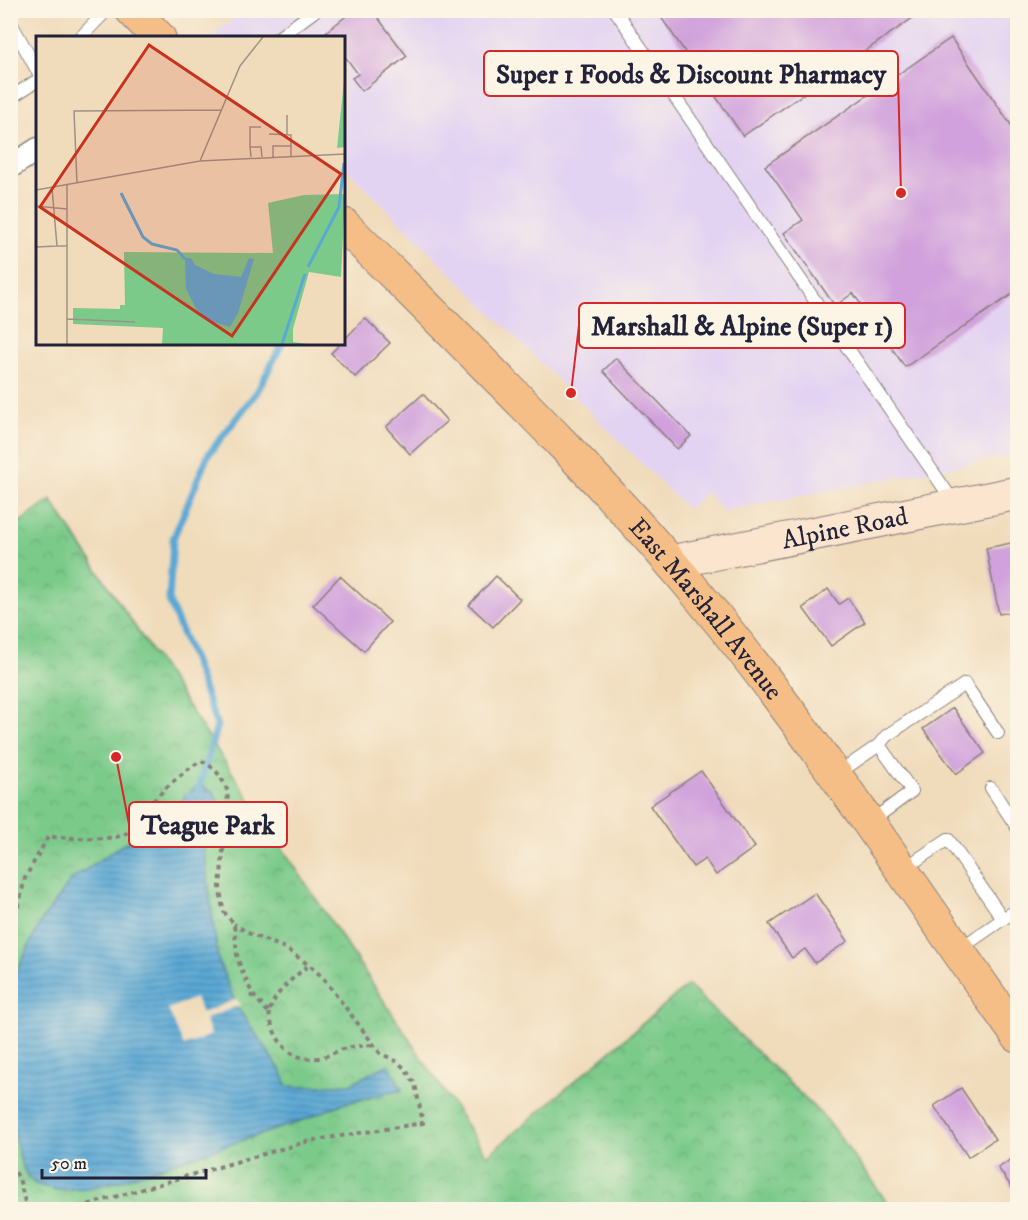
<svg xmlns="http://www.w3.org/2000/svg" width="1028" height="1220" font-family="'IM FELL DW Pica',serif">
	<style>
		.built { fill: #e3d3f2 }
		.park { fill: url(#park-crowns); stroke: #4e7662; stroke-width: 1.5 }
		.water { fill: url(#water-rules); stroke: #3e6588; stroke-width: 1.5 }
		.pier { fill: #f0dcbb }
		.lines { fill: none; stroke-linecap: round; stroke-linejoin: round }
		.stream { stroke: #5aa8d4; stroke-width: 7 }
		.building { fill: #d0a1dc }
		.lane-casing { stroke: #897f7b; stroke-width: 14 }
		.street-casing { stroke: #897f7b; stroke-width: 25 }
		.secondary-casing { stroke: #897f7b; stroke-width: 35 }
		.primary-casing { stroke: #897f7b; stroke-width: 35 }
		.path { stroke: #897f7b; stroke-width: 4; stroke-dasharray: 4.5 4.5; stroke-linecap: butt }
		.lane { stroke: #fff; stroke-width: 12 }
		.street { stroke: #fff; stroke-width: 22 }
		.secondary { stroke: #fbe5cf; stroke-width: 33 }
		.primary { stroke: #f6be87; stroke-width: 33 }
		.labels { text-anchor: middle; stroke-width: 5; stroke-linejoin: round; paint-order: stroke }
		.street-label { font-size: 26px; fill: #22223b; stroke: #fcf5e5 }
		.inset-river { fill: none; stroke: #5aa8d4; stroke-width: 3 }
		.inset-road { fill: none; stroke: #9e9288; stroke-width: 1.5 }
		.view { fill: #c8321e; fill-opacity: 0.15; stroke: #c8321e; stroke-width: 3 }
		.inset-edge { fill: none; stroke: #22223b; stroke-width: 3 }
		.leader { fill: none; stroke: #d62828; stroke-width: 2 }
		.callout-dot { fill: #d62828; stroke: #fcf5e5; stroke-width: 2 }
		.callout { fill: #fcf5e5; stroke: #d62828; stroke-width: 2 }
		.callout-label { font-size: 27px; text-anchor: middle; font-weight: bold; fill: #22223b }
	</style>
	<defs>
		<pattern id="park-crowns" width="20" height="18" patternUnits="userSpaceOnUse" patternTransform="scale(1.5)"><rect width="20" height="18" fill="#7bca8a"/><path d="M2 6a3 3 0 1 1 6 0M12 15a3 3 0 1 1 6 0" fill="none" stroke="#6aad78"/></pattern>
		<pattern id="water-rules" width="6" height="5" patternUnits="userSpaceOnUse" patternTransform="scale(1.5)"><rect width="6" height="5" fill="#5aa8d4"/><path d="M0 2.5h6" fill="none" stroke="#4a88ad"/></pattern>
	</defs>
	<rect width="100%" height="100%" fill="#fcf5e5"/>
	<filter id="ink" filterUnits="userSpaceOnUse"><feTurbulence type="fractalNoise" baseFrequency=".0167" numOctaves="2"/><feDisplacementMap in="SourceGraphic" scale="12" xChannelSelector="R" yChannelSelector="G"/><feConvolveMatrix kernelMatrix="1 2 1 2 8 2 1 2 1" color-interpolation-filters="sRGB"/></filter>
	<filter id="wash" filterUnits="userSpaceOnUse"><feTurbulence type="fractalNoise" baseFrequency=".008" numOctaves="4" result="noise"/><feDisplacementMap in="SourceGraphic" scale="24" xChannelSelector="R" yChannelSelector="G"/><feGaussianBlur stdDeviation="1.35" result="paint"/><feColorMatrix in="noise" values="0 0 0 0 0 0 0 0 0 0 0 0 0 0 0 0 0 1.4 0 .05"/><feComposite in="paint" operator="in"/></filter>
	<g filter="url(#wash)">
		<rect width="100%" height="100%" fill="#f0dcbb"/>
		<polygon class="built" points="246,10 1017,11 1017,454 723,511 706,492 687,509 344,166 344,38 215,38 212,35"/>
		<polygon class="park" points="51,500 487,1156 688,985 827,1120 892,1209 11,1209 10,529"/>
		<polygon class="water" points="200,784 215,794 222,812 208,835 204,850 218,959 237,1007 282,1072 287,1086 302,1087 350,1084 389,1064 402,1090 342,1104 298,1122 119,1181 89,1188 57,1190 35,1184 28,1177 21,1164 11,1120 10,986 40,923 72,879 119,847 174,815 185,795"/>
		<polygon class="pier" points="195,998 202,1013 237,999 240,1005 205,1019 211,1035 184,1046 168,1009"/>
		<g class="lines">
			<polyline class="stream" points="198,791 217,726 194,662 169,601 173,539 208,455 257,392 282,344"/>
		</g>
		<g id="blocks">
			<g class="building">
				<polygon points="354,10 372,10 407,56 362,91 352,78 358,74 344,55 344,38 330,38 326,32"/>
				<polygon points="656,10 909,10 914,17 743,136"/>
				<polygon points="951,38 1018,135 1018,290 905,367 853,293 835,306 784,233 803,220 765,166"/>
				<polygon points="365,318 390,343 355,377 331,353 340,344 344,344 344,340"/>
				<polygon points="616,358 691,436 677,449 603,371"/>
				<polygon points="423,394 447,421 410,454 386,427"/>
				<polygon points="1016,542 1018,549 1018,611 999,614 986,548"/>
				<polygon points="340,576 390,622 364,651 313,605"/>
				<polygon points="496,576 520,599 493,627 469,605"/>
				<polygon points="828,589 839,604 848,598 865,622 831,646 803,608"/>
				<polygon points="953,708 985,753 956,774 923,729"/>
				<polygon points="701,771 755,847 716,875 705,859 693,867 650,806"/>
				<polygon points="815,893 848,941 815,963 805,949 792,958 769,924"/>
				<polygon points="961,1088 995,1139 968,1157 934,1106"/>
				<polygon points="1018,1155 1018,1196 998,1168"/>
			</g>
		</g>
	</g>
	<g filter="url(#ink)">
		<use href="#blocks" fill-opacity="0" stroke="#897f7b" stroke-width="1.5"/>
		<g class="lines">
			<g class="lane-casing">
				<g id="lane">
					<polyline points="615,10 955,504"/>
					<polyline points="10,21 38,72"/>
					<polyline points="80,38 107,10"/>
					<polyline points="278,38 316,10"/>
					<polyline points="10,98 38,80"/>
					<polyline points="879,745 886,736 965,684 998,733"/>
					<polyline points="837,774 879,745 912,791 870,822"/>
					<polyline points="991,788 1018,829"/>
					<polyline points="902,870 948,839 1003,919 958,950"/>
					<polyline points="1003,919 1018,909"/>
				</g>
			</g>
			<g class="street-casing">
				<polyline id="street" points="10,167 38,149"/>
			</g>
			<g class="secondary-casing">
				<g id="secondary">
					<path id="s1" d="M671 562 1018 493"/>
				</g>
			</g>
			<g class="primary-casing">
				<g id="primary">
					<polyline points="132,10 159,38"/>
					<path id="s2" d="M344 225C466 347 593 467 703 601 817 739 913 890 1018 1036"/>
				</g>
			</g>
			<g class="path">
				<path d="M10 942 25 878 48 837C65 837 110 841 123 835 135 830 140 816 148 807 162 790 182 772 201 761 216 767 222 778 228 792L220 887 222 904 224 912 234 924 237 955 241 969 253 995 250 997"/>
				<path d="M253 995 269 1013C275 991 292 979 309 965"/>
				<path d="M269 1013C273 1038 289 1063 318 1058 326 1057 333 1053 340 1050 351 1046 362 1046 373 1045"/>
				<polyline points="10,1165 19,1178 26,1206 14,1210"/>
				<polyline points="26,1206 58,1209 73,1209 309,1141 423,1123 415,1084 406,1070 398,1062 380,1053 324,979 313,968 285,948 250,934 234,924"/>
			</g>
			<use href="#lane" class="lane"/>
			<use href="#street" class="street"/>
			<use href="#secondary" class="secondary"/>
			<use href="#primary" class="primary"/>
		</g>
	</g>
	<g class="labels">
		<g class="street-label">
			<text dy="9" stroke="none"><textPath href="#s1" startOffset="177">Alpine Road</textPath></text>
			<text dy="9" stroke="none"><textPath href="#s2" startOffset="528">East Marshall Avenue</textPath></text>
		</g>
	</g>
	<g transform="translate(36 36)">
		<rect width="309" height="309" fill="#f0dcbb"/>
		<path d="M309 35V111L301 112ZM309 158 305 241 273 236 257 293V306L271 308H126L127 292 37 288V272L84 273V269H89L88 216 237 217 232 167 268 159Z" fill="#7bca8a"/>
		<path d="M149 222H155L159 229 178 238 205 241 213 222 218 223 202 277 194 291 171 284 161 274 150 253Z" fill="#5aa8d4"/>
		<path class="inset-river" d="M85 157 107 201 116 208 141 214 149 223M272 231 303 171 308 127M246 308 269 238"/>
		<path class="inset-road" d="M233 98 255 99V110M251 99V79M214 111V91H225M215 121 214 111H225L226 121M237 121V110H255V121M164 125 204 30 227 1M41 147 38 75 185 74M16 152 21 210H31M0 154 164 125 309 118M0 170 31 173M0 211 21 210M31 283 99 286M31 308V149"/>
		<path class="view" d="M113 9 305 138 196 300 4 171Z"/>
		<rect width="309" height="309" class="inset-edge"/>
	</g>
	<path class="leader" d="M901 193L898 74M571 393L579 325M116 757L129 824"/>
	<g class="callout-dot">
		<circle cx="901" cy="193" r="6"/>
		<circle cx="571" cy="393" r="6"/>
		<circle cx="116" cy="757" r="6"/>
	</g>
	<g class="callout">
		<rect x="484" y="51" width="414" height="45" rx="6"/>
		<rect x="579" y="303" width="326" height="45" rx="6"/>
		<rect x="129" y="802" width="158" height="45" rx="6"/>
	</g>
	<g class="callout-label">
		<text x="691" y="83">Super 1 Foods &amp; Discount Pharmacy</text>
		<text x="742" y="335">Marshall &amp; Alpine (Super 1)</text>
		<text x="208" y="834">Teague Park</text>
	</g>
	<rect width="1028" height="1220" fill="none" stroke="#fcf5e5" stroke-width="36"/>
	<path d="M42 1169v9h164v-9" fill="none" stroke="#22223b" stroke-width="3"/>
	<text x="51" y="1169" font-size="18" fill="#22223b" stroke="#fcf5e5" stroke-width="4.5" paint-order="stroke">50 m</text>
</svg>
